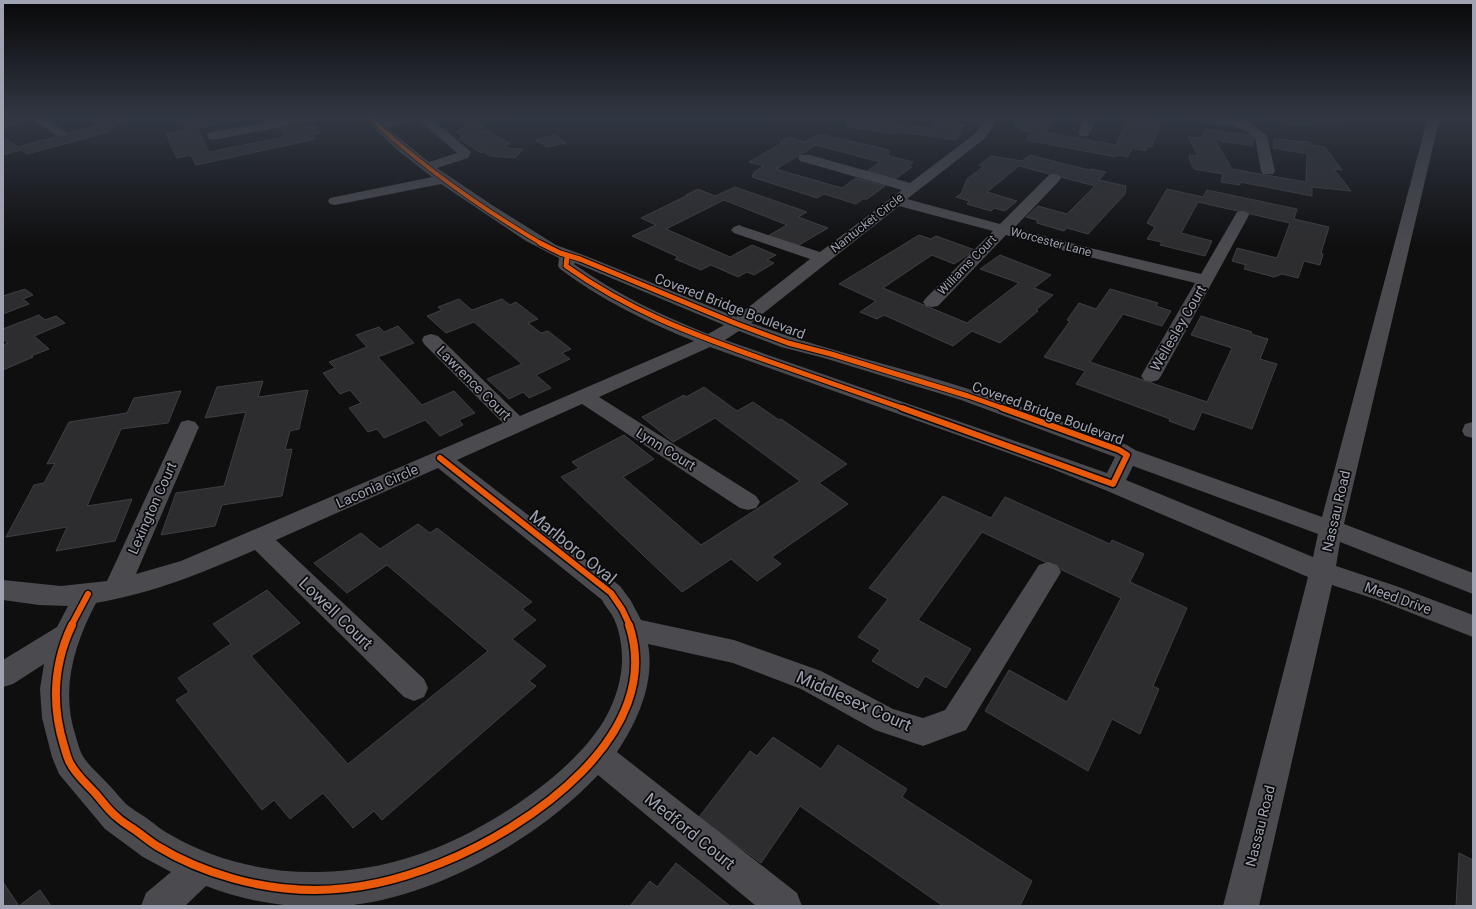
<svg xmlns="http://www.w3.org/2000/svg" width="1476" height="909" font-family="Roboto,sans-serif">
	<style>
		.building { fill: #2d2d2f; stroke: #3e3f44 }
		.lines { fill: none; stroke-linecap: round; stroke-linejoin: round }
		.minor { fill: #4a4a4f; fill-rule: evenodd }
		.cycleway-far3-casing { stroke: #0a0a0b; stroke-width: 5.5 }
		.cycleway-far2-casing { stroke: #0a0a0b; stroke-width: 7 }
		.cycleway-far1-casing { stroke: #0a0a0b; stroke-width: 9 }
		.cycleway-casing { stroke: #0a0a0b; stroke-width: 11 }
		.cycleway-far3 { stroke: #e8590c; stroke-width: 4 }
		.cycleway-far2 { stroke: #e8590c; stroke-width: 5 }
		.cycleway-far1 { stroke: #e8590c; stroke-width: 6 }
		.cycleway { stroke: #e8590c; stroke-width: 8 }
		.labels { text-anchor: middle; stroke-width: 3.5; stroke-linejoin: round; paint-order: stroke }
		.far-street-label { font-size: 12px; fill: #9fa3b2; stroke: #0a0a0b }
		.street-label { font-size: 14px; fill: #9fa3b2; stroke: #0a0a0b }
		.near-street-label { font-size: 17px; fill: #9fa3b2; stroke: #0a0a0b }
	</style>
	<rect width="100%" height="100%" fill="#0f0f10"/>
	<g class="building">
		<polygon points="85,117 126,117 130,119 107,130 109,132 27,154 21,150 3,155 3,137 18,147 99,125"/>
		<polygon points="208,117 256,117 197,128 209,152 284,137 279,129 305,124 308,127 314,126 320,133 312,135 316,139 196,165 191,155 177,158 166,134 186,130 182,122"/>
		<polygon points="840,117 864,117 863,119 931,128 936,118 960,121 959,124 964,125 957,140 899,132 897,134 846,127 852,119"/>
		<polygon points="1020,117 1055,117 1045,132 1116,145 1128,118 1122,117 1152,117 1156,118 1154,121 1161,122 1152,147 1147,147 1146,151 1132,148 1128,157 1117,155 1116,157 1026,140 1031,132 1018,130 1020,127 1014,126"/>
		<polygon points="1267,117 1368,117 1358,120 1353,118 1332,123 1293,125"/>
		<polygon points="3,118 19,119 23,122 3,127"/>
		<polygon points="468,123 487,124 481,130 488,131 510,143 505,148 523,149 515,158 490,156 484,152 481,153 459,139 463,136 457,132"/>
		<polygon points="1205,129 1254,136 1252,146 1215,140 1232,169 1306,182 1307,154 1273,148 1274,139 1310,142 1312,145 1325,147 1342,170 1334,169 1351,191 1312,187 1312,196 1240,182 1240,185 1221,182 1223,174 1194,169 1189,158 1190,155 1198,156 1188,137 1202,138"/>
		<polygon points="555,135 566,143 547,147 536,140"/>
		<polygon points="817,135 825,135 889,150 889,156 913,162 909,166 912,167 895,179 867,171 880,162 816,145 776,169 842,188 856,178 885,186 867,199 863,199 856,204 824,194 817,198 752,177 754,172 764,166 749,162 782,143 780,142 788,137 805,142"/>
		<polygon points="1030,155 1089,170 1091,169 1106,172 1099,180 1126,186 1125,194 1088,234 1067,228 1064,231 1037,223 1037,220 1026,217 1038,206 1067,214 1095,186 1019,166 987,192 1017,201 1005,211 994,208 991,211 967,204 969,201 956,197 961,194 967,179 983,167 979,165 991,156 1022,161"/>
		<polygon points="735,187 807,212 798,217 828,228 794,248 766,237 787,225 724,200 666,229 730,257 752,245 776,255 767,260 774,263 754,275 747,272 738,277 711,265 701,270 675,259 678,257 632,236 656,225 641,218 688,195 686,195 698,189 715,196"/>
		<polygon points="1167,189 1203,197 1207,190 1297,209 1294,219 1329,227 1321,253 1323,254 1320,265 1304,261 1298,278 1282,274 1274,277 1244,269 1246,265 1232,261 1237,248 1277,258 1290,223 1198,202 1181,233 1212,241 1205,256 1160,245 1162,242 1147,239 1155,227 1147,223"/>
		<polygon points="919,235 931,239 936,236 975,250 954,264 932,255 883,288 967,323 1019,283 980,269 1000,255 1051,275 1034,288 1053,295 1036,310 1038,311 1000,343 972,331 953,346 884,315 877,319 860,312 876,301 839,284"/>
		<polygon points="25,289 33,295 23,299 29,304 3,314 3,296"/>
		<polygon points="1110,289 1158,303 1156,306 1171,311 1162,326 1123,314 1090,362 1207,402 1232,348 1191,335 1201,316 1252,332 1251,334 1268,339 1260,359 1277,364 1252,429 1202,412 1194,430 1169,421 1170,419 1076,384 1085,371 1044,357 1070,321 1067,320 1079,303 1096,309"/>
		<polygon points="459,299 472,310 502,299 510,305 516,302 538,319 528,323 541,333 548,331 571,349 562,353 570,359 536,375 551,388 529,398 523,392 509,399 487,379 522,364 474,322 446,333 427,316 442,310 438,307"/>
		<polygon points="39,315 45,320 56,316 65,323 34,336 49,349 31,356 33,357 3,370 3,345 8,343 3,339 3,329"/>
		<polygon points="398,326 414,343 378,357 422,405 454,391 475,413 459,420 463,425 440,436 425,420 384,438 377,429 368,432 349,408 361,403 350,390 340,394 323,373 335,368 329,362 367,347 356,335 379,327 384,332"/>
		<polygon points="263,381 258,397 308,390 299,429 290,431 285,450 292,449 282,496 222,505 215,526 161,535 176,493 224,486 246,412 205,418 217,387"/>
		<polygon points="704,387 737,411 753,402 779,420 781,419 847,464 819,483 848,504 772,557 781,564 757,581 731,559 682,592 561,477 579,468 572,462 624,435 654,459 623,477 701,545 800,481 715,418 673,442 642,417 684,395 686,397"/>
		<polygon points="181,391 168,423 121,429 87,506 132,499 115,541 56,551 67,527 6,537 34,485 44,483 55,463 47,464 69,422 127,413 134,398"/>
		<polygon points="943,496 991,518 1005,497 1110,544 1112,540 1144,554 1130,582 1187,608 1153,686 1159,689 1140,734 1112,719 1088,771 985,711 1009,670 1067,702 1121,598 982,532 918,620 971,649 946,688 925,676 918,688 872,661 880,650 858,637 888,599 869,588"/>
		<polygon points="418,524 430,533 437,528 532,602 522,609 536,620 512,639 546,666 529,681 536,686 382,820 374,811 353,828 323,793 290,819 274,800 262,810 176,700 189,692 178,678 231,644 213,624 267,590 300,623 251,656 348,764 488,651 387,565 347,593 314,563 361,533 380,549"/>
		<polygon points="773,737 821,769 838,745 907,789 902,797 1032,881 1020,906 943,906 800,806 761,863 699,817 750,751 757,756"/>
		<polygon points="1459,853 1473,860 1473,906 1456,906"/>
		<polygon points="676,863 730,906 630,906 650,881 657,887"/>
		<polygon points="3,882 19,906 40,890 51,906 3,906"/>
	</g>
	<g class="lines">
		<g class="minor">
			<polygon points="29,117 44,117 67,133 65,136 57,136"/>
			<polygon points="292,117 319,117 313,121 213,140 209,139 207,136 209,133 213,132"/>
			<path d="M363 117H376L381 122 401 117H430L471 152 468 158 437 168 492 205 556 245 586 256 736 317 810 259 734 233 731 230 734 227 739 225 744 227 820 252 902 190 800 161 798 158 800 155H810L910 183 976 133 982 123 961 121 955 117H996C995 125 990 132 984 139L907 199 1000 224 1049 175 1054 174 1059 175 1061 178 1059 181 1014 228 1086 247 1201 274 1237 212 1242 211 1247 212 1249 215 1161 376 1158 380 1151 382 1144 380 1141 376 1195 283 1077 254 1006 235 938 306 932 307 926 306 923 302 926 298 993 231 899 206 751 323C824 350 901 367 975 391 1026 408 1076 427 1127 445L1135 450 1322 517 1428 117H1440L1344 524 1473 573V594L1340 542 1336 566 1396 586 1473 615V637L1378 600 1332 585 1259 906H1223L1308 577 1105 490 1050 468 710 347 599 397 756 496 760 502 756 508 748 510 740 508 582 404 457 460 620 586 631 601 641 620 734 640 821 671 893 709 923 718 945 710 1039 565 1048 562 1057 565 1061 572 966 730 923 746 875 730 801 689 733 663 648 644C655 682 638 721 617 752L797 893 802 906H756L598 775C537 840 431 900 341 906 294 909 250 903 206 886L185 906H141L146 893 171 872 143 857 105 829 59 774 52 757 42 718 40 689 44 664 13 684 3 687V660L57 627 68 606 39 605 3 600V580L61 586 107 581 181 422 188 420 195 422 199 427 136 574 181 561 503 423 424 344 422 340 424 336 431 334 438 336 520 416 694 341C646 322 602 300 560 269L558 266 559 258 526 241 441 184 335 205 330 204 328 201 330 198 432 177 396 149ZM419 120 457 153 429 162 387 128ZM575 263 724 325 708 334C661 315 616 294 574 264ZM739 331 781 347 824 358 961 400 1115 457 1107 473 725 340ZM1133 466 1318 534 1313 557 1126 480ZM438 468 602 600C605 606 609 610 612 615 619 627 622 645 622 659 622 678 616 698 607 715 578 770 492 826 436 848 399 863 357 872 317 872 267 873 214 860 171 835 161 830 154 823 145 817 139 813 132 809 126 804 120 798 115 791 108 784 100 775 91 768 84 758 80 752 78 744 76 737 60 690 74 645 96 603 153 593 202 573 255 550L404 697 414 701 424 697 428 688 424 679 276 540Z"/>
			<polygon points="1086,117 1098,117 1088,136 1080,136 1078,133"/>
			<polygon points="1188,117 1236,117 1235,119 1252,124 1267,136 1275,171 1273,174 1263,174 1261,171 1255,138 1244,130 1226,124 1212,125 1190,120"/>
			<polygon points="1473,422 1473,438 1465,436 1462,431 1465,424"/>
		</g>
		<g class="cycleway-far3-casing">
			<path id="cycleway-far3" d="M369 117C421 166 481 208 542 244"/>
		</g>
		<g class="cycleway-far2-casing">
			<g id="cycleway-far2">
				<polyline points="540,243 560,253 580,259 737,324 788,343 831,354 968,396 1005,409"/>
				<path d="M567 257 566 266C629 311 692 334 765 360 812 376 858 393 905 409"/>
			</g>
		</g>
		<g class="cycleway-far1-casing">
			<g id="cycleway-far1">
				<polyline points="902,408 1113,484 1127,455 1119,450 1002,408"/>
				<polyline points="440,458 611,593 622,609 630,626"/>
				<polyline points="71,626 88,594"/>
			</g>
		</g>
		<g class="cycleway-casing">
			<path id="cycleway" d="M72 625C53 665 51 704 64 746 66 752 67 758 70 763 76 775 87 784 96 794 103 802 109 811 117 817 122 822 129 826 135 830 142 835 149 841 157 846 203 874 261 890 315 890 357 890 402 879 441 863 528 828 666 735 629 625"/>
		</g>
		<use href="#cycleway-far3" class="cycleway-far3"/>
		<use href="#cycleway-far2" class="cycleway-far2"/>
		<use href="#cycleway-far1" class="cycleway-far1"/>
		<use href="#cycleway" class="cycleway"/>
	</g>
	<linearGradient id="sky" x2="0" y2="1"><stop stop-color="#080809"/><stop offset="0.48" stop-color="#313742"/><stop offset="1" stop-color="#313742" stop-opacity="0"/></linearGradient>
	<rect width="1476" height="245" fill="url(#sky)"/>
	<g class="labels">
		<g class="far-street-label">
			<text transform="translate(867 223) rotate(-38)" y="4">Nantucket Circle</text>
			<text transform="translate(1051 242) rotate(15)" y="4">Worcester Lane</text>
			<text transform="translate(967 265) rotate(-46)" y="4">Williams Court</text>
		</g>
		<g class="street-label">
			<text transform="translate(730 306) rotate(21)" y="5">Covered Bridge Boulevard</text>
			<text transform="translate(1178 328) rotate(-60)" y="5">Wellesley Court</text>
			<text transform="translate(474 383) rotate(45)" y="5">Lawrence Court</text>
			<text transform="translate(1048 413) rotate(20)" y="5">Covered Bridge Boulevard</text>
			<text transform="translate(666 449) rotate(32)" y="5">Lynn Court</text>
			<text transform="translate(377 486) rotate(-24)" y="5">Laconia Circle</text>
			<text transform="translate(152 508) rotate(-66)" y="5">Lexington Court</text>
			<text transform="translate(1336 511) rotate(-77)" y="5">Nassau Road</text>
			<text transform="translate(1398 598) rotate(20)" y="5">Meed Drive</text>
			<text transform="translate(1260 826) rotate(-76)" y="5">Nassau Road</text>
		</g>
		<g class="near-street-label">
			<text transform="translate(573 547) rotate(39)" y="6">Marlboro Oval</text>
			<text transform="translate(336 613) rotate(44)" y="6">Lowell Court</text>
			<text transform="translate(854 701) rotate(24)" y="6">Middlesex Court</text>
			<text transform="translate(690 831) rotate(39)" y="6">Medford Court</text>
		</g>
	</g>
	<rect width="1476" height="909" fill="none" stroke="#9fa3b2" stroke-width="8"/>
</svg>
